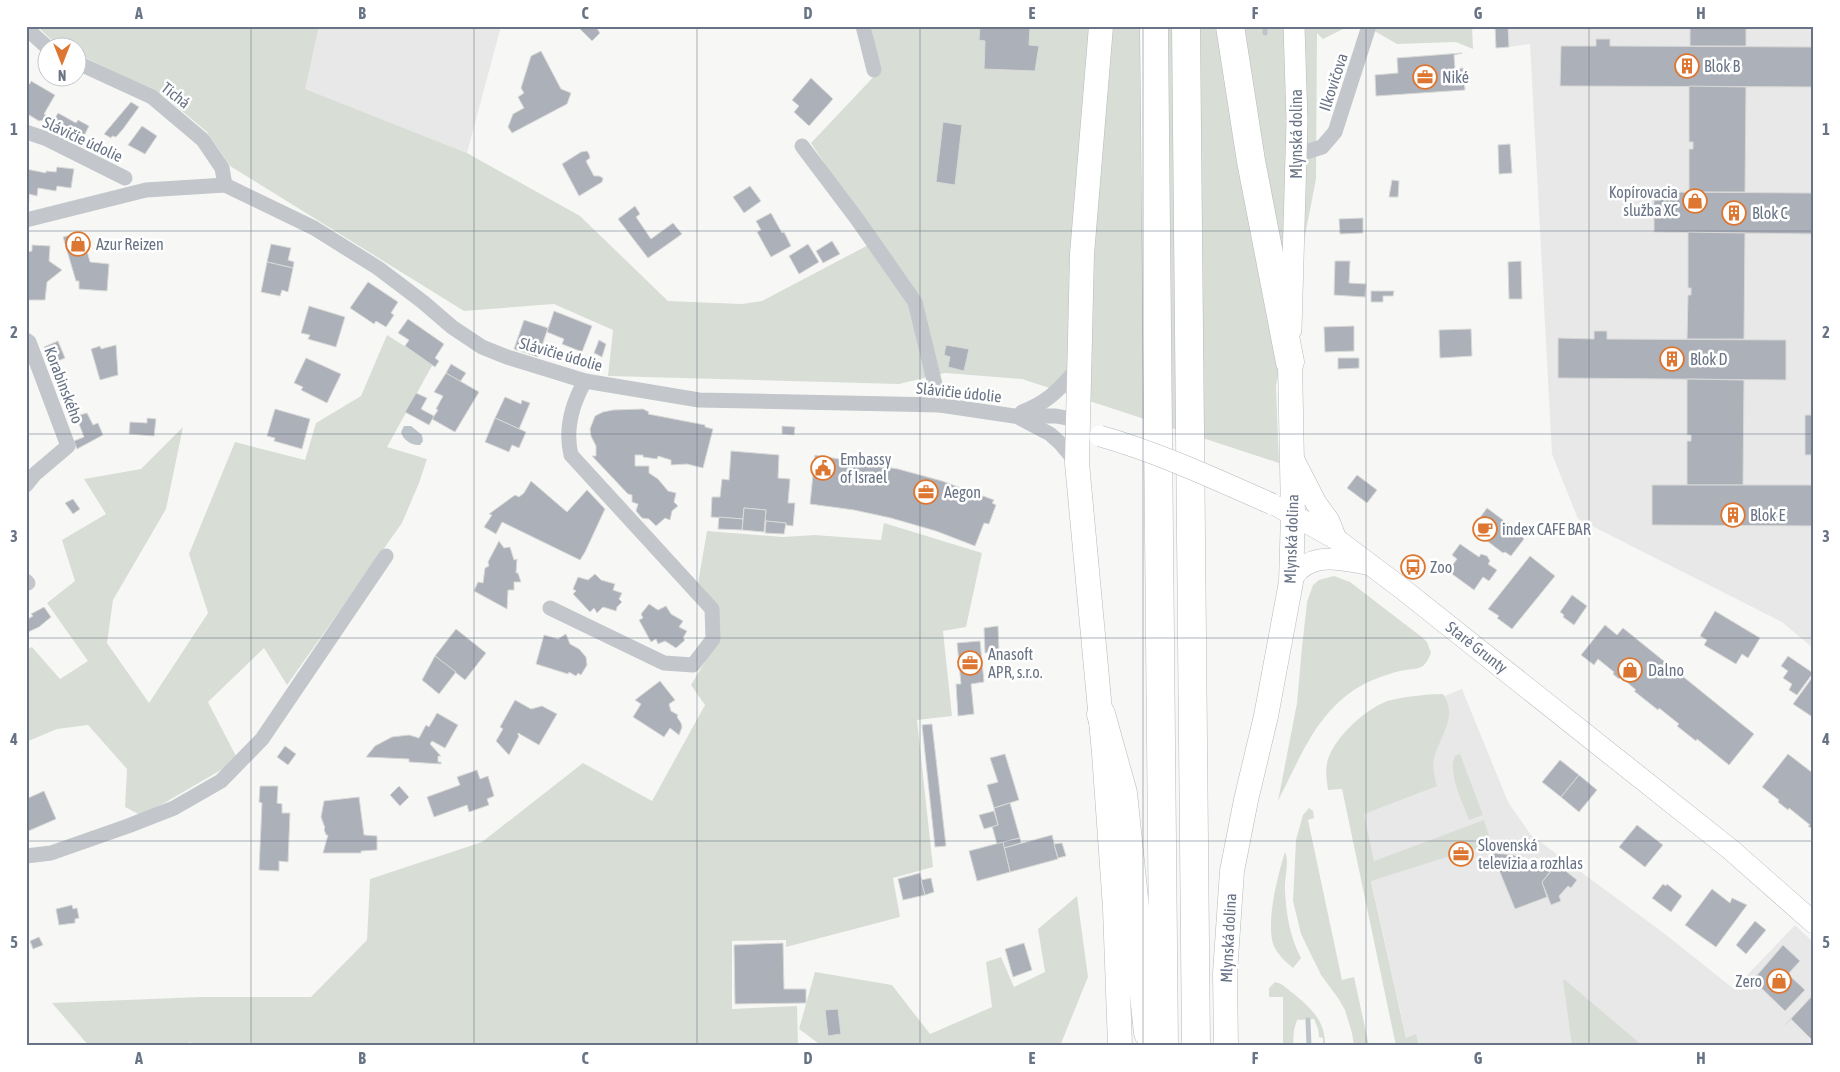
<svg xmlns="http://www.w3.org/2000/svg" width="1840" height="1072" font-family="'Asap Condensed',sans-serif">
	<style>
		.built { fill: #e8e8e8 }
		.green { fill: #d8ded6 }
		.water { fill: #bdc5cb }
		.lines { fill: none; stroke-linecap: round; stroke-linejoin: round }
		.stream { stroke: #bdc5cb; stroke-width: 5 }
		.building { fill: #acb1b9; stroke: #d9d9d7 }
		.secondary-casing { stroke: #b6b9bf; stroke-width: 22 }
		.primary-casing { stroke: #b6b9be; stroke-width: 25 }
		.highway-casing { stroke: #b6b8bc; stroke-width: 29 }
		.street { stroke: #c3c6ca; stroke-width: 15 }
		.secondary { stroke: #fff; stroke-width: 21 }
		.primary { stroke: #fff; stroke-width: 24 }
		.highway { stroke: #fff; stroke-width: 28 }
		.secondary-bridge-casing { stroke: #b6b9bf; stroke-width: 22; stroke-linecap: butt }
		.secondary-bridge { stroke: #fff; stroke-width: 21 }
		.grid { fill: none; stroke: #687385; stroke-width: 1; stroke-opacity: 0.55 }
		.labels { text-anchor: middle; stroke-width: 5; stroke-linejoin: round; paint-order: stroke }
		.poi-label { font-size: 16px; fill: #687385; stroke: #fff; text-anchor: start }
		.street-label { font-size: 16px; fill: #687385; stroke: #fff }
		.neatline { fill: none; stroke: #687385; stroke-width: 2 }
		.grid-label { font-size: 16px; text-anchor: middle; font-weight: bold; fill: #687385 }
	</style>
	<rect width="100%" height="100%" fill="#f7f8f5"/>
	<g class="built">
		<polygon points="319,26 501,26 467,153 304,89"/>
		<polygon points="1508,26 1814,26 1814,649 1782,622 1578,519 1552,454 1530,44 1509,47"/>
		<polygon points="1462,689 1508,802 1531,835 1665,934 1734,989 1795,925 1814,943 1814,1046 1408,1046 1350,785 1442,697"/>
	</g>
	<g class="green">
		<path d="M37 26H319L305 89 467 153 580 216 668 301 742 304 762 301 876 241 811 143 880 70 871 26H1349L1323 39 1317 33 1316 179 1276 386 1279 463 1022 379 945 373 899 384 608 376 613 330 554 304 464 311 230 166 207 132 164 96 78 54V48C55 47 53 41 37 26Z"/>
		<polygon points="1366,26 1472,26 1473,49 1456,42 1397,44"/>
		<polygon points="387,335 433,364 387,447 427,459 419,483 402,523 287,685 264,648 208,702 238,760 142,816 125,807 127,769 88,725 57,729 26,742 26,650 32,647 60,679 88,661 47,603 75,581 62,540 106,514 84,479 141,469 183,427 166,509 113,600 107,643 149,703 208,613 189,554 235,442 305,460 316,423 361,396"/>
		<polygon points="884,523 982,553 966,627 943,631 952,716 917,720 933,867 893,878 900,917 786,947 786,940 732,941 732,1009 797,1006 798,1044 793,1046 193,1046 190,1042 185,1046 89,1046 52,1003 200,997 311,997 367,940 370,879 482,842 583,763 652,801 705,705 691,685 718,640 698,583 707,531 783,537 815,535 881,540"/>
		<path d="M1334 576 1350 582 1423 638 1427 642 1431 653C1429 658 1427 662 1423 666 1417 670 1408 669 1400 671 1384 675 1368 681 1354 690 1315 716 1299 760 1278 801L1297 703 1302 647 1307 602 1313 585 1319 580Z"/>
		<path d="M1443 694C1459 718 1439 736 1434 759 1432 768 1435 778 1437 786L1364 814 1374 861 1484 820 1490 839 1487 846 1450 856 1371 881 1406 1038 1416 1034 1419 1046H1396L1342 789 1328 790C1327 782 1325 772 1327 763 1332 740 1363 711 1385 702 1397 697 1429 694 1443 694Z"/>
		<path d="M1460 754 1483 815 1469 820C1463 803 1447 773 1455 756Z"/>
		<polygon points="1309,808 1313,811 1314,818 1308,820 1342,980 1354,977 1369,1046 1354,1046 1352,1033 1345,1010 1338,998 1321,975 1301,934 1293,901 1296,840 1303,815"/>
		<path d="M1285 852C1290 862 1284 878 1285 890 1286 914 1290 937 1301 958L1293 968C1286 962 1279 956 1275 948 1264 928 1278 874 1285 852Z"/>
		<polygon points="1077,896 1088,977 1060,1046 822,1046 799,1029 815,972 892,985 930,1034 992,1007 986,962 1001,957 1014,987 1045,972 1038,929"/>
		<polygon points="1563,980 1565,980 1643,1046 1572,1046"/>
		<path d="M1275 982C1283 983 1288 990 1294 994 1312 1009 1326 1022 1325 1046H1323V1038L1319 1037 1318 1029 1314 1019 1297 1020 1294 1030 1293 1046H1283V997H1269V988Z"/>
	</g>
	<path class="water" d="M404 426H411L422 435 423 441 420 445C412 446 403 440 401 432Z"/>
	<g class="lines">
		<g class="stream">
			<polyline points="1265,33 1265,26"/>
			<polyline points="1308,1020 1309,1046"/>
		</g>
	</g>
	<g class="building">
		<polygon points="577,26 609,26 609,27 596,27 600,33 592,41"/>
		<polygon points="980,26 1030,26 1029,45 1039,46 1035,71 984,69 985,41 979,40"/>
		<polygon points="1495,26 1508,26 1509,47 1496,48"/>
		<rect x="1690" y="26" width="56" height="20"/>
		<polygon points="1596,39 1610,39 1610,46 1814,47 1814,87 1560,86 1561,46 1596,46"/>
		<polygon points="541,51 561,89 571,93 567,104 512,133 508,127 513,114 524,108 518,97 524,93 521,88 531,56"/>
		<polygon points="1462,53 1454,55 1455,69 1463,68 1465,90 1376,96 1375,75 1398,73 1397,58"/>
		<polygon points="811,78 833,99 809,126 794,112 799,106 792,100"/>
		<polygon points="31,81 55,95 44,114 54,120 58,113 76,123 78,120 89,126 82,140 71,133 69,136 62,132 63,129 56,125 44,120 39,121 26,113 26,82 30,84"/>
		<polygon points="1689,86 1746,87 1745,192 1689,192 1689,149 1693,149 1693,142 1689,142"/>
		<polygon points="131,102 139,107 123,129 116,137 112,136 111,138 104,134"/>
		<polygon points="943,122 962,125 955,185 936,182"/>
		<polygon points="142,126 157,136 145,154 128,145"/>
		<polygon points="1510,144 1512,173 1499,174 1498,145"/>
		<polygon points="587,151 589,154 590,158 586,161 588,165 594,176 599,176 603,178 602,182 579,196 562,164 581,152"/>
		<polygon points="57,167 74,169 71,188 57,186 56,191 38,188 37,196 29,194 29,202 26,202 26,169 46,173 46,171 56,172"/>
		<polygon points="1392,180 1399,181 1398,197 1389,197"/>
		<polygon points="750,186 761,201 744,213 733,197"/>
		<polygon points="1654,192 1814,193 1814,234 1654,232"/>
		<polygon points="635,206 640,214 636,217 651,239 673,223 682,234 648,258 618,219"/>
		<polygon points="771,213 782,233 784,232 791,246 771,257 757,232 761,230 756,221"/>
		<polygon points="1363,218 1363,233 1340,234 1339,219"/>
		<polygon points="82,232 90,262 109,264 107,291 79,289 79,281 76,281 63,237"/>
		<polygon points="1688,232 1745,233 1744,339 1687,339 1688,295 1691,295 1691,288 1688,288"/>
		<polygon points="832,241 840,254 823,263 816,251"/>
		<polygon points="271,244 291,248 288,260 294,262 293,268 267,262"/>
		<polygon points="808,244 819,262 799,274 789,256"/>
		<polygon points="32,245 50,246 49,261 62,270 47,282 45,300 26,300 26,252 32,251"/>
		<polygon points="1335,261 1350,261 1349,283 1366,284 1365,297 1334,295"/>
		<polygon points="1521,261 1522,299 1509,299 1508,262"/>
		<polygon points="267,262 293,268 288,292 282,290 280,296 261,292"/>
		<polygon points="368,282 398,302 391,313 394,315 386,327 376,321 374,324 350,308"/>
		<polygon points="1371,291 1394,291 1393,296 1383,296 1383,302 1371,302"/>
		<polygon points="309,306 345,317 336,347 308,339 310,335 301,333"/>
		<polygon points="554,311 592,326 582,352 562,344 564,339 547,332"/>
		<polygon points="408,319 444,344 435,358 439,361 435,367 405,346 409,340 398,333"/>
		<polygon points="524,320 548,328 538,357 514,349"/>
		<polygon points="1354,326 1354,351 1325,352 1324,327"/>
		<polygon points="1471,329 1472,356 1440,358 1439,330"/>
		<polygon points="1594,331 1607,331 1607,339 1786,340 1786,380 1558,378 1558,338 1594,339"/>
		<polygon points="599,340 606,344 602,357 594,353"/>
		<polygon points="58,341 65,358 51,364 44,347"/>
		<polygon points="116,345 118,375 100,380 91,349 100,346 101,349"/>
		<polygon points="946,345 969,349 964,371 948,367 950,357 944,355"/>
		<polygon points="306,358 341,374 327,403 301,390 303,387 294,383"/>
		<polygon points="1338,358 1359,358 1359,368 1338,369"/>
		<polygon points="451,364 466,373 460,382 446,373"/>
		<polygon points="446,373 479,392 455,432 432,419 438,410 436,409 443,396 434,392"/>
		<polygon points="1687,379 1744,380 1743,485 1687,485 1687,441 1691,441 1691,435 1687,435"/>
		<polygon points="416,393 427,398 421,409 434,416 429,425 405,412"/>
		<polygon points="505,397 521,404 522,400 530,403 519,429 495,418"/>
		<polygon points="275,409 310,419 302,449 274,441 275,438 267,436"/>
		<polygon points="643,409 649,412 648,414 705,425 705,427 713,429 703,468 687,464 671,465 671,460 658,456 657,459 643,457 643,455 635,455 635,466 649,466 649,473 658,479 668,491 676,493 674,502 678,506 672,511 670,520 665,518 656,526 649,519 642,518 636,511 638,504 632,502 632,495 628,494 592,456 596,456 596,446 591,436 590,429 595,416 603,412 613,410"/>
		<polygon points="87,413 93,425 98,423 103,435 77,449 74,441 84,437 76,416"/>
		<polygon points="1805,415 1812,415 1814,421 1814,455 1805,455"/>
		<polygon points="147,418 156,419 154,436 129,434 130,422 147,423"/>
		<polygon points="495,418 526,432 519,448 512,445 509,452 485,442"/>
		<polygon points="782,426 795,427 794,435 782,434"/>
		<polygon points="731,451 779,455 778,478 790,479 788,503 795,503 793,526 786,525 786,523 765,521 766,510 744,508 743,519 711,517 712,497 720,497 722,479 729,480"/>
		<polygon points="815,455 898,469 942,481 994,500 992,503 996,505 989,524 984,523 975,546 936,531 891,518 854,510 810,504"/>
		<polygon points="1357,475 1377,490 1367,503 1347,488"/>
		<polygon points="531,481 567,512 587,490 605,509 585,552 580,560 502,522 496,534 484,527 492,515 489,514 515,495 519,497 524,493"/>
		<polygon points="1652,485 1814,485 1814,526 1652,525"/>
		<polygon points="73,499 80,509 73,514 65,503"/>
		<polygon points="744,508 766,510 764,532 742,530"/>
		<polygon points="1487,508 1519,532 1518,533 1524,539 1511,556 1505,552 1503,553 1474,531 1482,521 1479,519"/>
		<polygon points="719,517 743,519 742,530 718,529"/>
		<polygon points="766,521 786,523 784,534 765,533"/>
		<polygon points="499,541 504,548 510,547 514,560 517,559 516,573 518,573 521,582 514,582 514,590 508,590 507,609 474,591 478,582 483,583 485,568 489,566 488,562"/>
		<polygon points="1460,544 1479,557 1481,554 1487,556 1490,561 1488,564 1497,570 1489,581 1483,577 1474,590 1448,571 1457,559 1452,555"/>
		<polygon points="1530,556 1555,576 1512,629 1497,618 1499,616 1488,609"/>
		<polygon points="595,574 601,580 615,584 613,590 622,593 619,599 622,602 617,607 616,611 603,607 597,613 594,608 590,612 573,594 576,591 573,589 578,577 588,580"/>
		<polygon points="1572,595 1587,606 1574,625 1563,617 1564,615 1560,612"/>
		<polygon points="649,604 658,610 666,606 671,614 683,621 679,627 687,631 683,638 685,640 676,648 665,641 658,644 656,639 651,642 639,620 643,618 641,614"/>
		<polygon points="44,607 51,617 39,627 26,633 26,620 33,616 31,614"/>
		<polygon points="1715,611 1760,638 1748,658 1742,654 1736,664 1704,645 1707,640 1700,636"/>
		<polygon points="1605,625 1617,635 1623,628 1754,734 1729,765 1697,739 1696,741 1677,726 1679,724 1659,708 1658,710 1634,691 1636,690 1621,677 1619,679 1613,674 1614,672 1598,659 1594,665 1581,655"/>
		<polygon points="998,626 999,651 985,653 984,628"/>
		<polygon points="456,629 486,653 465,680 435,656"/>
		<polygon points="566,634 570,644 579,649 586,657 587,665 581,675 578,673 576,676 569,672 568,674 536,664 544,635 558,639"/>
		<polygon points="980,641 984,682 971,684 974,714 958,716 956,684 961,684 957,643"/>
		<polygon points="435,656 456,672 439,694 422,680"/>
		<polygon points="1788,656 1813,673 1797,695 1789,690 1792,684 1783,678 1788,671 1781,666"/>
		<polygon points="1814,675 1814,718 1793,704"/>
		<polygon points="660,681 675,700 669,704 671,711 678,715 677,717 681,723 682,727 679,735 670,728 664,737 633,717 641,704 635,700"/>
		<polygon points="515,700 531,709 542,706 557,714 539,745 518,733 518,735 519,736 509,755 496,741 503,729 500,727"/>
		<polygon points="437,713 458,725 445,748 432,741 430,744 441,756 438,756 438,762 441,762 441,764 409,762 409,759 366,757 375,746 392,737 409,735 419,738 426,725 429,727"/>
		<polygon points="932,724 946,846 935,847 922,725"/>
		<polygon points="285,746 296,754 288,765 277,757"/>
		<polygon points="1005,754 1019,800 994,808 987,785 998,782 990,758"/>
		<polygon points="1788,754 1814,774 1814,830 1808,826 1810,825 1789,808 1788,810 1778,802 1779,800 1762,787"/>
		<polygon points="1560,760 1579,775 1561,797 1542,782"/>
		<polygon points="477,770 480,779 488,776 494,796 487,799 489,805 469,812 467,805 434,817 427,797 460,785 457,777"/>
		<polygon points="1579,775 1597,790 1579,812 1561,797"/>
		<polygon points="260,786 278,786 277,803 282,804 282,813 290,813 288,862 279,861 279,871 259,870 262,803 259,802"/>
		<polygon points="399,786 409,797 400,806 390,795"/>
		<polygon points="44,791 56,819 26,832 26,799"/>
		<polygon points="359,797 364,835 377,836 377,850 361,851 361,853 323,853 328,835 326,835 324,829 325,828 321,817 324,801"/>
		<polygon points="1010,803 1020,838 997,844 992,826 998,825 994,808"/>
		<polygon points="994,811 998,825 984,829 979,815"/>
		<polygon points="1637,825 1663,845 1645,867 1619,847"/>
		<polygon points="1052,835 1058,859 1010,872 1004,848"/>
		<polygon points="1020,838 1021,843 1004,848 1003,842"/>
		<polygon points="1003,842 1010,872 977,881 969,851"/>
		<polygon points="1062,843 1066,856 1058,858 1054,844"/>
		<polygon points="1492,853 1513,855 1539,864 1550,872 1542,882 1547,897 1515,909"/>
		<polygon points="1557,864 1577,880 1571,888 1568,886 1559,896 1561,901 1551,905 1542,882"/>
		<polygon points="920,873 925,895 903,900 898,879"/>
		<polygon points="931,878 934,892 925,895 921,880"/>
		<polygon points="1663,884 1666,886 1667,884 1682,896 1671,912 1652,898"/>
		<polygon points="1712,889 1730,903 1732,898 1747,905 1716,947 1685,925"/>
		<polygon points="72,905 73,909 77,908 79,918 75,919 75,923 59,925 56,909"/>
		<polygon points="1755,921 1766,930 1746,954 1736,945"/>
		<polygon points="39,937 43,945 33,949 30,941"/>
		<polygon points="783,943 784,989 806,989 806,1003 735,1004 734,945"/>
		<polygon points="1024,943 1032,970 1013,977 1005,949"/>
		<polygon points="1783,945 1800,961 1788,974 1805,990 1785,1011 1753,980"/>
		<polygon points="1814,994 1814,1042 1791,1019 1785,1025"/>
		<polygon points="838,1009 841,1034 828,1036 825,1010"/>
	</g>
	<g class="lines">
		<g class="secondary-casing">
			<g id="secondary">
				<polyline points="1291,330 1297,121 1294,26"/>
				<polyline points="1292,456 1316,503 1329,521 1336,539"/>
				<polyline points="1279,507 1336,539 1400,587 1730,849 1814,923"/>
				<path d="M1291 582C1293 578 1296 572 1300 569 1318 553 1344 560 1366 564"/>
			</g>
		</g>
		<g class="primary-casing">
			<g id="primary">
				<polyline points="1101,26 1082,254 1077,463 1104,753 1115,908 1120,1046"/>
				<polyline points="1226,1046 1225,973 1232,871 1246,800 1266,716 1291,582 1293,514 1290,362"/>
			</g>
		</g>
		<g class="highway-casing">
			<g id="highway">
				<polyline points="1154,26 1164,1046"/>
				<polyline points="1186,26 1196,1046"/>
				<polyline points="1230,26 1251,161 1290,362"/>
				<polyline points="1101,714 1123,793 1148,1033"/>
			</g>
		</g>
		<g class="street">
			<polyline points="863,26 874,70"/>
			<polyline points="26,28 48,48"/>
			<polyline points="78,63 152,97 203,140 222,168 225,185"/>
			<polyline points="26,132 47,139 125,178"/>
			<polyline points="802,146 857,219 915,302 940,405"/>
			<polyline points="1296,155 1322,147 1335,132 1369,26"/>
			<polyline points="26,220 146,190 225,185 314,228 378,268 423,302 452,327 482,347 507,357 585,381 699,400 940,405 1014,416 1056,416 1077,420"/>
			<polyline points="26,340 29,342 68,446 35,474 26,485"/>
			<path d="M1022 412C1049 402 1059 389 1078 368"/>
			<polyline points="1018,417 1050,434 1060,443 1077,463"/>
			<polyline points="26,581 28,583"/>
			<path d="M550 608 664 663 693 665 713 639 712 609 571 455C565 430 572 404 585 381"/>
			<polyline points="26,856 51,853 128,826 174,808 221,781 262,739 386,556"/>
		</g>
		<use href="#secondary" class="secondary"/>
		<use href="#primary" class="primary"/>
		<use href="#highway" class="highway"/>
		<g class="secondary-bridge-casing">
			<path id="secondary-bridge" d="M1100 436C1160 453 1215 479 1272 504"/>
		</g>
		<use href="#secondary-bridge" class="secondary-bridge"/>
	</g>
	<path class="grid" d="M251 26V1046M474 26V1046M697 26V1046M920 26V1046M1143 26V1046M1366 26V1046M1589 26V1046M26 231H1814M26 434H1814M26 638H1814M26 841H1814"/>
	<defs>
		<g id="building-ring" transform="scale(1.25)"><circle r="9.5" fill="#fff" stroke="#dc7630" stroke-width="1.5"/><path d="M-4-6H4V6H1V3H-1V6H-4ZM-2.5-4.3h1.7v1.8h-1.7ZM.8-4.3h1.7v1.8H.8ZM-2.5-1h1.7V.8h-1.7ZM.8-1h1.7V.8H.8Z" fill="#dc7630"/></g>
		<g id="office-ring" transform="scale(1.25)"><circle r="9.5" fill="#fff" stroke="#dc7630" stroke-width="1.5"/><path d="M-6-3h4V-5.5h4V-3h4V5H-6ZM-1-4.5V-3h2v-1.5ZM-6 0V1H6V0Z" fill="#dc7630"/></g>
		<g id="shop-ring" transform="scale(1.25)"><circle r="9.5" fill="#fff" stroke="#dc7630" stroke-width="1.5"/><path d="M-5-2.5h2.3a2.7 3.5 0 0 1 5.4 0H5L5.5 6h-11ZM-1.5-2.5h3a1.5 2.3 0 0 0-3 0Z" fill="#dc7630"/></g>
		<g id="civic-ring" transform="scale(1.25)"><circle r="9.5" fill="#fff" stroke="#dc7630" stroke-width="1.5"/><path d="M-.6-6.5H3V-4.5H.6V-3L4-1V1h2V6H-6V1h2V-1L-.6-3ZM-1.2 2.5V6h2.4V2.5Z" fill="#dc7630"/></g>
		<g id="cafe-ring" transform="scale(1.25)"><circle r="9.5" fill="#fff" stroke="#dc7630" stroke-width="1.5"/><path d="M-5.5-4.5H6V0H3Q3 3.5 0 3.5H-2.5Q-5.5 3.5-5.5 0ZM3-3.2v2h1.7v-2ZM-6 4.5H4V6H-6Z" fill="#dc7630"/></g>
		<g id="bus-ring" transform="scale(1.25)"><circle r="9.5" fill="#fff" stroke="#dc7630" stroke-width="1.5"/><path d="M-5-6H5V4H4V6H2V4H-2V6H-4V4H-5ZM-3.5-4V0h7V-4ZM-3.5 1.2v1.5H-2V1.2ZM2 1.2v1.5H3.5V1.2Z" fill="#dc7630"/></g>
	</defs>
	<g fill-rule="evenodd">
		<use href="#building-ring" x="1687" y="66"/>
		<use href="#office-ring" x="1425" y="77"/>
		<use href="#shop-ring" x="1695" y="201"/>
		<use href="#building-ring" x="1734" y="213"/>
		<use href="#shop-ring" x="78" y="244"/>
		<use href="#building-ring" x="1672" y="359"/>
		<use href="#civic-ring" x="823" y="468"/>
		<use href="#office-ring" x="926" y="492"/>
		<use href="#building-ring" x="1733" y="515"/>
		<use href="#cafe-ring" x="1485" y="529"/>
		<use href="#bus-ring" x="1413" y="567"/>
		<use href="#office-ring" x="970" y="663"/>
		<use href="#shop-ring" x="1630" y="670"/>
		<use href="#office-ring" x="1461" y="854"/>
		<use href="#shop-ring" x="1779" y="981"/>
	</g>
	<g class="labels">
		<g class="poi-label">
			<text x="1704" y="72">Blok B</text>
			<text x="1442" y="83">Niké</text>
			<text x="1678" y="198" text-anchor="end">Kopírovacia<tspan x="1678" dy="18">služba XC</tspan></text>
			<text x="1752" y="219">Blok C</text>
			<text x="96" y="250">Azur Reizen</text>
			<text x="1690" y="365">Blok D</text>
			<text x="840" y="465">Embassy<tspan x="840" dy="18">of Israel</tspan></text>
			<text x="944" y="498">Aegon</text>
			<text x="1750" y="521">Blok E</text>
			<text x="1502" y="535">index CAFE BAR</text>
			<text x="1430" y="573">Zoo</text>
			<text x="988" y="660">Anasoft<tspan x="988" dy="18">APR, s.r.o.</tspan></text>
			<text x="1648" y="676">Dalno</text>
			<text x="1478" y="851">Slovenská<tspan x="1478" dy="18">televízia a rozhlas</tspan></text>
			<text x="1762" y="987" text-anchor="end">Zero</text>
		</g>
		<g class="street-label">
			<text transform="translate(1333 82) rotate(-72)" y="6">Ilkovičova</text>
			<text transform="translate(176 95) rotate(38)" y="6">Tichá</text>
			<text transform="translate(1296 134) rotate(-90)" y="6">Mlynská dolina</text>
			<text transform="translate(83 139) rotate(25)" y="6">Slávičie údolie</text>
			<text transform="translate(561 354) rotate(16)" y="6">Slávičie údolie</text>
			<text transform="translate(64 385) rotate(69)" y="6">Korabinského</text>
			<text transform="translate(959 392) rotate(6)" y="6">Slávičie údolie</text>
			<text transform="translate(1291 539) rotate(-88)" y="6">Mlynská dolina</text>
			<text transform="translate(1477 647) rotate(38)" y="6">Staré Grunty</text>
			<text transform="translate(1228 938) rotate(-87)" y="6">Mlynská dolina</text>
		</g>
	</g>
	<rect width="1840" height="1072" fill="none" stroke="#ffffff" stroke-width="55"/>
	<g transform="translate(62 62) rotate(180)"><circle r="24" fill="#ffffff" stroke="#c3c7ce"/>
	<path d="M0-4L9 19L0 12L-9 19Z" fill="#dc7630"/>
	<text y="-8" font-size="14" font-weight="bold" text-anchor="middle" fill="#687385">N</text>
	</g>
	<rect x="28" y="28" width="1784" height="1016" class="neatline"/>
	<g class="grid-label">
		<text x="139" y="19">A</text>
		<text x="362" y="19">B</text>
		<text x="585" y="19">C</text>
		<text x="808" y="19">D</text>
		<text x="1032" y="19">E</text>
		<text x="1255" y="19">F</text>
		<text x="1478" y="19">G</text>
		<text x="1701" y="19">H</text>
		<text x="14" y="135">1</text>
		<text x="1826" y="135">1</text>
		<text x="14" y="338">2</text>
		<text x="1826" y="338">2</text>
		<text x="14" y="542">3</text>
		<text x="1826" y="542">3</text>
		<text x="14" y="745">4</text>
		<text x="1826" y="745">4</text>
		<text x="14" y="948">5</text>
		<text x="1826" y="948">5</text>
		<text x="139" y="1064">A</text>
		<text x="362" y="1064">B</text>
		<text x="585" y="1064">C</text>
		<text x="808" y="1064">D</text>
		<text x="1032" y="1064">E</text>
		<text x="1255" y="1064">F</text>
		<text x="1478" y="1064">G</text>
		<text x="1701" y="1064">H</text>
	</g>
</svg>
